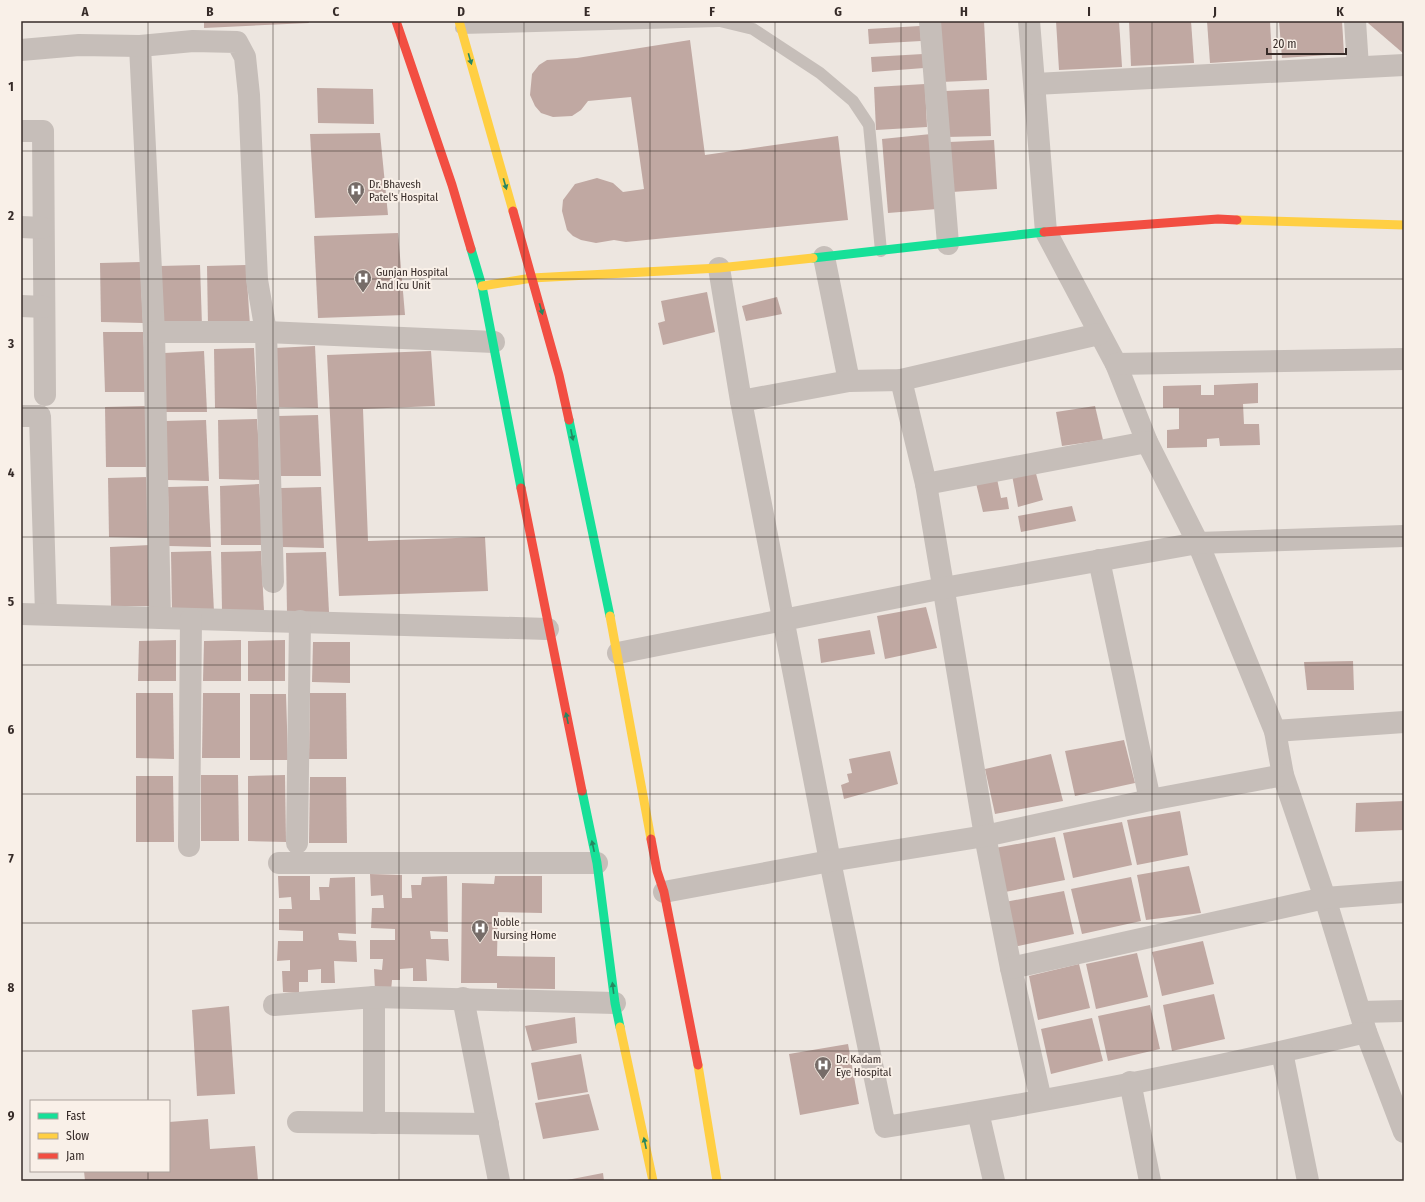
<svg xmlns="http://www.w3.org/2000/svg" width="1425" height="1202" font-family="'Fira Sans Condensed',sans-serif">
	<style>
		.building { fill: #c0a8a2 }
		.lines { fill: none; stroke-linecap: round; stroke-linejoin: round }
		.lane { stroke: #c6beb9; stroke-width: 12 }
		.street { stroke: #c6beb9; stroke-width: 22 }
		.fast { stroke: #16e098; stroke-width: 9 }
		.slow { stroke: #ffcf43; stroke-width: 9 }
		.jam { stroke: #f24e42; stroke-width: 9 }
		.oneway { fill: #268660 }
		.grid { fill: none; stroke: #362b28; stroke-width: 1; stroke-opacity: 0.55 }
		.labels { text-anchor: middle; stroke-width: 4; stroke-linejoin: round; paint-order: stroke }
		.poi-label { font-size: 11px; fill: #362b28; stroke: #f9f0e8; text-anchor: start }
		.neatline { fill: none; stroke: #362b28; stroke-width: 1.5 }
		.grid-label { font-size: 13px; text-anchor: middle; font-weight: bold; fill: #362b28 }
	</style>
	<rect width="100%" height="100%" fill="#ede6e0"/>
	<g class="building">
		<polygon points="204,21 308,21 309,23 204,28"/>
		<polygon points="937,21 984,21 987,80 941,82"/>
		<polygon points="1056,21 1119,21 1122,67 1059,70"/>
		<polygon points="1129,21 1191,21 1194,63 1131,66"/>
		<polygon points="1207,21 1270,21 1272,59 1210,63"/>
		<polygon points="1279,21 1342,21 1344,54 1282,58"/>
		<polygon points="1370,21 1404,21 1404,54 1368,23"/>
		<polygon points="920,26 921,41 869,44 868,29"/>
		<polygon points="690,40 705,155 838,136 848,220 626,242 614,240 596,243 581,240 573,236 567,230 562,211 563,200 575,184 597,178 613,183 623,192 644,189 631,97 588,101 581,110 572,116 553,117 541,113 535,106 530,95 532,74 539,65 547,60 577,58"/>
		<polygon points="923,54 924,68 872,72 871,57"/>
		<polygon points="925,84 927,127 876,130 874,87"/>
		<polygon points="317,88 373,89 374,124 318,123"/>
		<polygon points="989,89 991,136 946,137 945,91"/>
		<polygon points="380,133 388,215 315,218 310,134"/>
		<polygon points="931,134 937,209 888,213 882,139"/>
		<polygon points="994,140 997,189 952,192 949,142"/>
		<polygon points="398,233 405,315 318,318 314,236"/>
		<polygon points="140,262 143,323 101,322 100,263"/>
		<polygon points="200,265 202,326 160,325 160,266"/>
		<polygon points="246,265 250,326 208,326 207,266"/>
		<polygon points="707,292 715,332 663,345 658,323 665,321 661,301"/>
		<polygon points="777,297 782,314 746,321 742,306"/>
		<polygon points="103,332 143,332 147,392 105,392"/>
		<polygon points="315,346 318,408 276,407 275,348"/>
		<polygon points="254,348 257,409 215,408 214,349"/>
		<polygon points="204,351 207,412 165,412 164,353"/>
		<polygon points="431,351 435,406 363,409 368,541 485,537 488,591 339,596 327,355"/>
		<polygon points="1258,383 1258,403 1243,404 1244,424 1259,424 1260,445 1220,446 1219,438 1207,439 1207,447 1167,448 1167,430 1179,429 1179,408 1163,408 1163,386 1201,385 1201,395 1214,395 1214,385"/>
		<polygon points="145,406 148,467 106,467 105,407"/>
		<polygon points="1095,406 1103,440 1062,446 1056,412"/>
		<polygon points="318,415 321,476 279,476 278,416"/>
		<polygon points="257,419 261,480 219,479 218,420"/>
		<polygon points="206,420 209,481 167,480 165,421"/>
		<polygon points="1034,466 1043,500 1018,507 1012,475"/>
		<polygon points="996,474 1001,498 1007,497 1009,509 983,512 975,479"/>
		<polygon points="148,477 151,538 109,537 108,478"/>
		<polygon points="259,484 263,545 221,545 220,486"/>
		<polygon points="208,486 211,547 169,546 168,487"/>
		<polygon points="321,487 324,548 282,547 281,488"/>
		<polygon points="1072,506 1076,521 1021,532 1018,516"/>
		<polygon points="150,545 153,606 111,606 110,547"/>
		<polygon points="211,551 214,612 172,611 171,552"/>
		<polygon points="261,551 264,611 222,611 221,552"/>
		<polygon points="326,552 329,612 287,612 286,553"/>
		<polygon points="926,607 937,648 885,659 877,616"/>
		<polygon points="870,630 875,654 821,663 818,639"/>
		<polygon points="176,640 176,681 138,681 139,641"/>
		<polygon points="241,640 241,681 203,681 204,641"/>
		<polygon points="285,640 285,681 248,681 248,641"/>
		<polygon points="313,642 350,642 350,683 312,682"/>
		<polygon points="1353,661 1354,690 1307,690 1304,662"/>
		<polygon points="136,693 173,693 174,759 136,758"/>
		<polygon points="203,693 240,693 240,758 202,758"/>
		<polygon points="310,693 346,693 347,759 309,759"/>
		<polygon points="250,694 286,694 288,760 250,760"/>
		<polygon points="1124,740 1135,783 1075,796 1065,751"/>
		<polygon points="890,751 898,784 844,799 841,785 849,782 847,774 852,773 849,759"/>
		<polygon points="1051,754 1063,801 995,814 985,769"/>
		<polygon points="201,775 238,775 239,841 201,841"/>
		<polygon points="285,775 286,842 248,841 248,776"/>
		<polygon points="136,776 173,776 174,842 136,842"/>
		<polygon points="310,777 346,777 347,843 309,843"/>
		<polygon points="1404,801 1404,830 1355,832 1356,803"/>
		<polygon points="1180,811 1188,855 1137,865 1127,820"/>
		<polygon points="1122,822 1132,865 1073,878 1063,833"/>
		<polygon points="1055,837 1065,880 1005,892 995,848"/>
		<polygon points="1189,866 1201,913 1146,920 1137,875"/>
		<polygon points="370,874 402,875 402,898 412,898 411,885 421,885 422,877 447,876 448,932 430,931 431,939 448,939 449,961 426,959 427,981 413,981 413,968 400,969 400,980 392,980 391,991 375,991 374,969 382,970 383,959 370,959 370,940 395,940 395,929 371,928 372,908 384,908 383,895 371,896"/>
		<polygon points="278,876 310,876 310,900 320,900 319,887 329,887 330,878 355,877 356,934 338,933 339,940 356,941 357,962 334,961 335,983 321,983 321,969 308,970 308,982 299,982 299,993 283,992 282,971 290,971 290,960 277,961 278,941 303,941 303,931 279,930 279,909 292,909 291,897 279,898"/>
		<polygon points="495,876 542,876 542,913 498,912 497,956 555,957 555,989 497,988 497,983 461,983 462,883 494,884"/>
		<polygon points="1131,877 1141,921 1082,934 1071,889"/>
		<polygon points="1064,891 1074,934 1014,947 1005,902"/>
		<polygon points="1203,941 1214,984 1162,996 1152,952"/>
		<polygon points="1137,953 1148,997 1096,1009 1086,964"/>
		<polygon points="1079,964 1090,1008 1038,1020 1029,976"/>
		<polygon points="1214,994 1225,1039 1172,1051 1163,1005"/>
		<polygon points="1150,1005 1160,1049 1108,1061 1098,1016"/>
		<polygon points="229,1006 235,1094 197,1096 192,1010"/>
		<polygon points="575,1017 577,1043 532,1051 525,1026"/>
		<polygon points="1092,1018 1103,1061 1051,1074 1041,1029"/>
		<polygon points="848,1044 859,1104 800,1115 789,1054"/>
		<polygon points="581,1054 588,1092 538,1100 531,1063"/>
		<polygon points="589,1094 599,1130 543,1139 535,1103"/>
		<polygon points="208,1119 210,1149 255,1146 258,1181 85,1181 84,1171 169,1171 169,1122"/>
		<polygon points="603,1173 604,1181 567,1181 567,1180"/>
	</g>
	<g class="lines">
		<g class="lane">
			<polyline points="720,21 753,29 820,73 853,101 869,125 881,251"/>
			<polyline points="461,28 719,21"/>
		</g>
		<g class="street">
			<polyline points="930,21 948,244"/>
			<polyline points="1029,21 1046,232 1116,364 1147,442 1198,543 1275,731 1283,775 1325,898 1366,1032 1404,1132"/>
			<polyline points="1355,21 1358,67"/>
			<polyline points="140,46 154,332 160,618"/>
			<polyline points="21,50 79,45 140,46 193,41 237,42 245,57 249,95 257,280 266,332 273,582"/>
			<polyline points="1035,84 1404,65"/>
			<polyline points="21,131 43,131 45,395"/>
			<polyline points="21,227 43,228"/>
			<polyline points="824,257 849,381"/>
			<path d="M719 268 741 401 830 861 885 1127C1046 1102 1207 1070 1366 1032"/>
			<polyline points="21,306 44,307"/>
			<polyline points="154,332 266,332 494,342"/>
			<polyline points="1116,364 1404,359"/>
			<polyline points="901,380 926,484 985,836 1011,968 1041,1100"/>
			<polyline points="741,401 849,381 901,380 1099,334"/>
			<polyline points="21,416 40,416 46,614"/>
			<polyline points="926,484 1147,442"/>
			<polyline points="1099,560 1150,800"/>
			<polyline points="21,614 548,629"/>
			<polyline points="618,653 944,588 1198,543 1404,536"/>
			<polyline points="1275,731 1404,722"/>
			<polyline points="297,843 300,621"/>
			<polyline points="189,846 191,619"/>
			<polyline points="279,863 597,863"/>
			<polyline points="664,892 830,861 985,836 1150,800 1283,775"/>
			<polyline points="1011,968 1325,898 1404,892"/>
			<polyline points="374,997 374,1123"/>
			<polyline points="463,998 499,1181"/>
			<polyline points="274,1005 374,997 615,1003"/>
			<polyline points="1360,1012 1404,1011"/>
			<polyline points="1282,1052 1308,1181"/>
			<polyline points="1130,1082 1150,1181"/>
			<polyline points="978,1112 994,1181"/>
			<polyline points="298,1122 488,1124"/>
		</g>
		<g class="fast">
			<polyline points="471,249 482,286 521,488"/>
			<polyline points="813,258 1044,232"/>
			<polyline points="569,420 610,616"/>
			<polyline points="582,791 597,863 615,1003 620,1027"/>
		</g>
		<g class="slow">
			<polyline points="459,21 513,211"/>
			<polyline points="1237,220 1404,225"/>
			<polyline points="482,286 532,278 719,268 813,258"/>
			<polyline points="610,616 651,839"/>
			<polyline points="620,1027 653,1181"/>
			<polyline points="698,1065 717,1181"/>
		</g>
		<g class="jam">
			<polyline points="396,21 452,185 471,249"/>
			<polyline points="513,211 559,375 569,420"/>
			<polyline points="1044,232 1218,219 1237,220"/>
			<polyline points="521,488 582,791"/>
			<polyline points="651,839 657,871 664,892 698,1065"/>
		</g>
	</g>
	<defs><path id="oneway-solid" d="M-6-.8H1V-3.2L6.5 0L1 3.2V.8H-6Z"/></defs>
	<g class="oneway">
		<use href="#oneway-solid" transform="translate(470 59) rotate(74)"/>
		<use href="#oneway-solid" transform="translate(505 184) rotate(74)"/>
		<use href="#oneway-solid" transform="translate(541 309) rotate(74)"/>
		<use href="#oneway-solid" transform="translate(572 435) rotate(78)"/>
		<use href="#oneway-solid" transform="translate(567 718) rotate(-102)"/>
		<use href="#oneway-solid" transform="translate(593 846) rotate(-102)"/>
		<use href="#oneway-solid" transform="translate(613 988) rotate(-97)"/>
		<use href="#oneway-solid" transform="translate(645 1143) rotate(-102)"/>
	</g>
	<path class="grid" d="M148 21V1101M273 21V1181M399 21V1181M524 21V1181M650 21V1181M775 21V1181M901 21V1181M1026 21V1181M1152 21V1181M1277 21V1181M21 151H1404M21 279H1404M21 408H1404M21 537H1404M21 665H1404M21 794H1404M21 923H1404M21 1051H1404M148 1171V1181"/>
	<defs>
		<g id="hospital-pin" transform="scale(0.9)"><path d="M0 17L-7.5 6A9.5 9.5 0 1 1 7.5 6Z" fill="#766c68" stroke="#f9f0e8"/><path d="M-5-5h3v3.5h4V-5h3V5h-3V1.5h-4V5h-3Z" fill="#fff"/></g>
	</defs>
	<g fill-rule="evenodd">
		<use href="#hospital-pin" x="356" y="190"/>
		<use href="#hospital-pin" x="363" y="278"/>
		<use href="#hospital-pin" x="480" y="928"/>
		<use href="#hospital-pin" x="823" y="1065"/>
	</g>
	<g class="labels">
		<g class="poi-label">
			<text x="369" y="188">Dr. Bhavesh<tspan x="369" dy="13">Patel's Hospital</tspan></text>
			<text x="376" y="276">Gunjan Hospital<tspan x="376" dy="13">And Icu Unit</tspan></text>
			<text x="493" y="926">Noble<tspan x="493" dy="13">Nursing Home</tspan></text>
			<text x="836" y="1063">Dr. Kadam<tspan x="836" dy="13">Eye Hospital</tspan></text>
		</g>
	</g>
	<rect width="1425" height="1202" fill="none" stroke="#f9f0e8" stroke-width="44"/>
	<rect x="30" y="1100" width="140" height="72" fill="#f9f0e8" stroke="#aba19b"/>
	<rect x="38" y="1113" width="20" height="6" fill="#16e098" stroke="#aba19b"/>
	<text x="66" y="1120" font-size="12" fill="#362b28">Fast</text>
	<rect x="38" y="1133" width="20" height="6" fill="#ffcf43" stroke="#aba19b"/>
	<text x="66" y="1140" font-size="12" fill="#362b28">Slow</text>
	<rect x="38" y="1153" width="20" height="6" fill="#f24e42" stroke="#aba19b"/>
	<text x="66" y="1160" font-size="12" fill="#362b28">Jam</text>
	<path d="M1267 48v6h79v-6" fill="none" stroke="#362b28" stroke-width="2"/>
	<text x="1273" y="48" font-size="12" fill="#362b28" stroke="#f9f0e8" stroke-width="3" paint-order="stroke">20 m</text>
	<rect x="22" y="22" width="1381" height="1158" class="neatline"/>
	<g class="grid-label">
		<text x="85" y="16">A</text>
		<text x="210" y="16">B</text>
		<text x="336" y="16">C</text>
		<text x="461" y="16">D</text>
		<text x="587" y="16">E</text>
		<text x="712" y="16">F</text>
		<text x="838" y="16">G</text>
		<text x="964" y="16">H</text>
		<text x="1089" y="16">I</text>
		<text x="1215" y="16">J</text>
		<text x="1340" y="16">K</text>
		<text x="11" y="91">1</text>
		<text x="11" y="220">2</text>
		<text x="11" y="348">3</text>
		<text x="11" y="477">4</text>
		<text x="11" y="606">5</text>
		<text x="11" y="734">6</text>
		<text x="11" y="863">7</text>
		<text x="11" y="992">8</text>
		<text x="11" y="1120">9</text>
	</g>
</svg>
